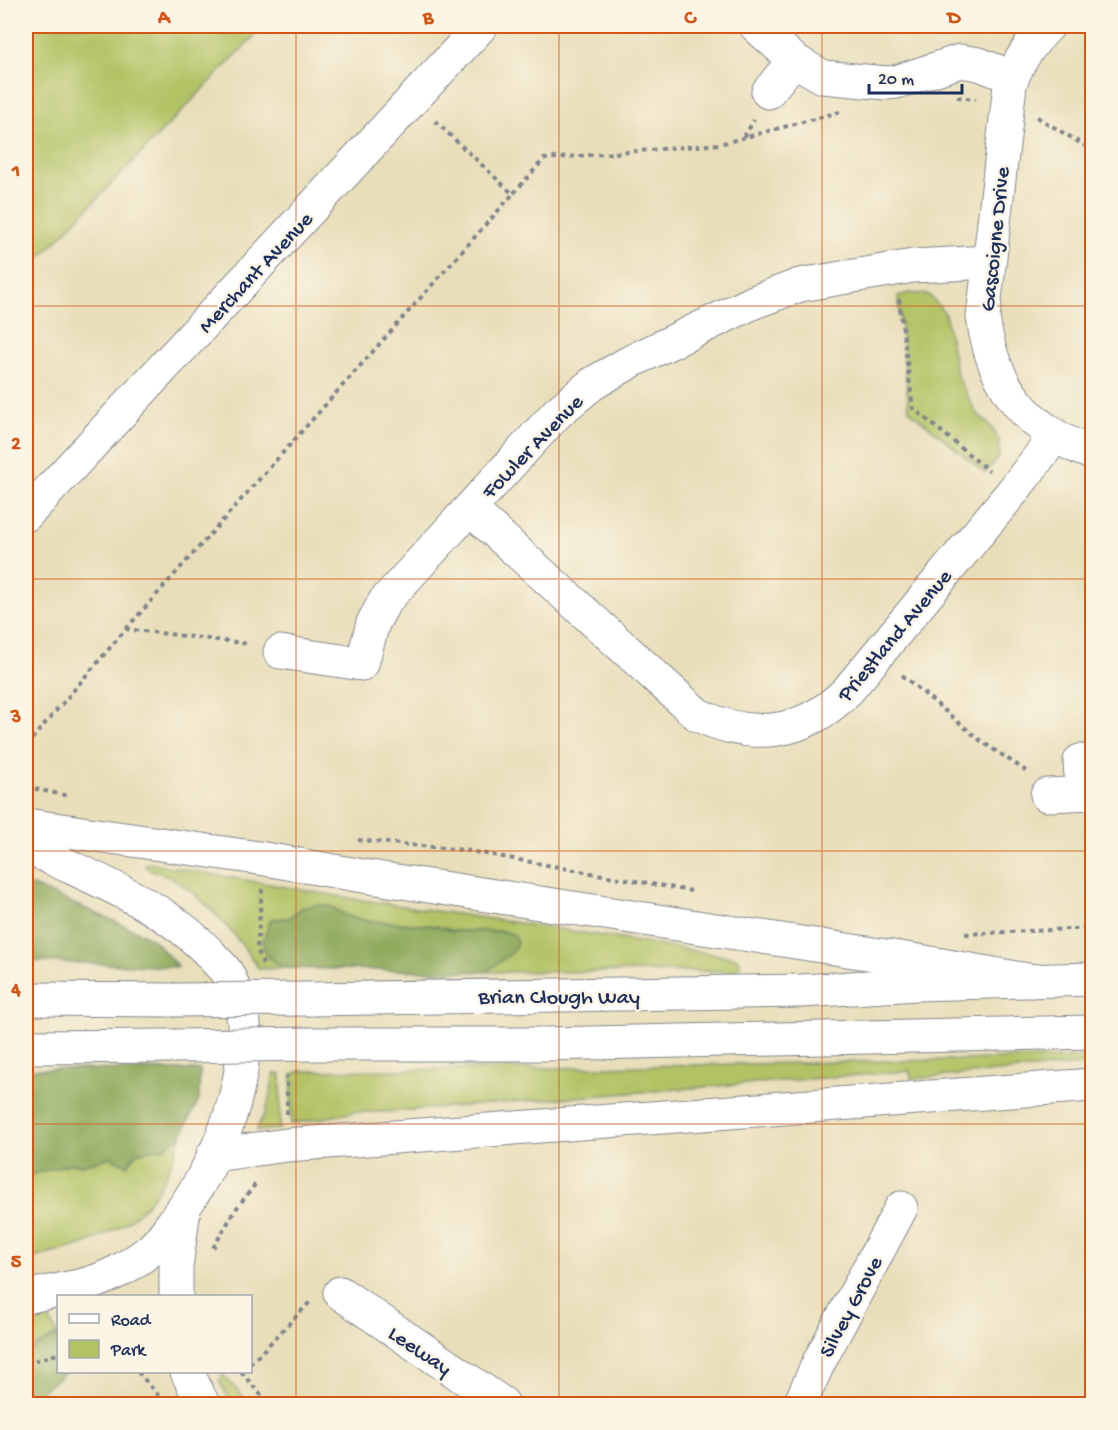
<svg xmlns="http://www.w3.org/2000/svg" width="1118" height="1430" font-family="'Gochi Hand',sans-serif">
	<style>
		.green { fill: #b2c365; stroke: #667962; stroke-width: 1.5 }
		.forest { fill: #8da95a; stroke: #546c5c; stroke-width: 1.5 }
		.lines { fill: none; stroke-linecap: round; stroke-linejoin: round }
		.minor-casing { stroke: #82868c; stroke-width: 35 }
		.major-casing { stroke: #82868c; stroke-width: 35 }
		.highway-casing { stroke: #82868c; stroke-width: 35 }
		.path { stroke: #82868c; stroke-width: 4; stroke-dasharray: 4.5 4.5; stroke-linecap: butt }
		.minor { stroke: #fff; stroke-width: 33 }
		.major { stroke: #fff; stroke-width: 33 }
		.highway { stroke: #fff; stroke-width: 33 }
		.highway-bridge-casing { stroke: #82868c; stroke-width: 35; stroke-linecap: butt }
		.highway-bridge { stroke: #fff; stroke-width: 33 }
		.grid { fill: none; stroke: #d45514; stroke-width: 1.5; stroke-opacity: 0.55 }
		.labels { text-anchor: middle; stroke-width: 5; stroke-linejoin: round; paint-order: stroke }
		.street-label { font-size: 22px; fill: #1b2f5e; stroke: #fcf5e5 }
		.neatline { fill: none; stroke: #d45514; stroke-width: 2 }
		.grid-label { font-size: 20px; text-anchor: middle; font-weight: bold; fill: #d45514 }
	</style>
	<rect width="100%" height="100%" fill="#fcf5e5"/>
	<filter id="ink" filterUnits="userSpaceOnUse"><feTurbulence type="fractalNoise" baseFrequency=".0167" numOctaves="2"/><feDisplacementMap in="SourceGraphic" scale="12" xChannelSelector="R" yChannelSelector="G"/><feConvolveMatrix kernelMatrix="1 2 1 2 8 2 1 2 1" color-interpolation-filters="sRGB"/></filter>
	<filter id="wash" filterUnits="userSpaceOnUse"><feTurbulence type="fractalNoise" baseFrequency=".008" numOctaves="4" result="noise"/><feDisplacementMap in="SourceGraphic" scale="24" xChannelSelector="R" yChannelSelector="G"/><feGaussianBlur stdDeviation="1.35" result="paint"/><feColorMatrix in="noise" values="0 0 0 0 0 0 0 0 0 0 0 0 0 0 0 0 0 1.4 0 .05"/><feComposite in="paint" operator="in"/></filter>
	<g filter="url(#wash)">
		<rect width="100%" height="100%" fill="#e8deb9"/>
		<g class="green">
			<polygon points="26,26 264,26 26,272"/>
			<polygon points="909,293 929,295 945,313 957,375 975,411 992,428 999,441 999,457 985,473 909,410 898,296"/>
			<path d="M147 863 355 899 553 928 737 958 740 962V966L735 971 486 972 513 951 503 931H453L436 926 364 920 350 917 327 905 302 908 288 918 266 955 283 968 259 969C236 934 210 903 175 880 165 874 155 872 145 867Z"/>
			<polygon points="1092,1057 1092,1064 911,1079 910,1071 385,1112 355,1112 291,1124 292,1074 302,1071 549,1068"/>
			<path d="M273 1074H281L280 1129 257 1131C257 1124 262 1120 265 1113 270 1100 272 1087 273 1074Z"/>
			<path d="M181 1136C154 1225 110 1239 26 1260V1176L72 1163 81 1165 110 1157 163 1148Z"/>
			<polygon points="49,1319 58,1334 26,1352 26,1325"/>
			<polygon points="223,1375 250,1404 232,1404 219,1381"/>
		</g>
		<g class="forest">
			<polygon points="33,886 137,931 154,940 178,967 26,961 26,887"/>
			<polygon points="315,905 327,905 350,917 364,920 436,926 453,931 503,931 515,935 517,942 513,952 486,972 283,968 266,955 263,941 271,919 288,918 302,908"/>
			<polygon points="26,1069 200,1070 199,1100 181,1136 163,1148 138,1152 127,1165 110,1157 81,1165 72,1163 26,1176"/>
			<polygon points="58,1334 58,1372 66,1372 26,1404 26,1352"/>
		</g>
	</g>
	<g filter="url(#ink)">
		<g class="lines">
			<g class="minor-casing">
				<g id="minor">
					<polyline points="756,26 794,60 823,77 886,83 896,82 960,61 979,64 1012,77"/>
					<path d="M1048 26C1031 43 1017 61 1010 85L983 317C992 385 1027 430 1092 453"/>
					<polyline points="768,92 794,60"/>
					<path d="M470 509 698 715C753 741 806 735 849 689L1013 491 1055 436"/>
					<polyline points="26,515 481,26"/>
					<polyline points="280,652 362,664 373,623 385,601 558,412 592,384 630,362 754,302 800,285 913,266 989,262"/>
					<polyline points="1080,761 1082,793"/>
					<polyline points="1047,795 1092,793"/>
					<polyline points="340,1293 503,1404"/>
					<polyline points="800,1404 819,1362 901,1208"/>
				</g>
			</g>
			<g class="major-casing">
				<g id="major">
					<path d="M26 846C89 878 163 902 212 956 216 961 223 967 227 973 232 982 244 1014 244 1024 246 1095 216 1166 174 1221 166 1232 158 1244 148 1252 130 1266 105 1280 83 1285 64 1290 45 1292 26 1297"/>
					<polyline points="176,1296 176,1267 184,1209"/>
					<polyline points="187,1372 203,1404"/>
				</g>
			</g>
			<g class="highway-casing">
				<g id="highway">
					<polyline points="26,825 265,859 357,875 919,961 1033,981"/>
					<polyline points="26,999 172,1000"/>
					<polyline points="310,999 801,991 917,984 1092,979"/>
					<polyline points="311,1044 545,1044 1092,1032"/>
					<polyline points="26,1047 174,1046"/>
					<polyline points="213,1155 287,1145 1092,1085"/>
				</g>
			</g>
			<g class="path">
				<polyline points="957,97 976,99"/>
				<polyline points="1037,117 1092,150"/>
				<polyline points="435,121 513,194 544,159 720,144 840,112"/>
				<polyline points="744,137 754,120"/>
				<polyline points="899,299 913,408 989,471"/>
				<polyline points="126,629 513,194"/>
				<polyline points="902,675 981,741 1026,771"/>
				<polyline points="26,746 126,629 250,644"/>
				<polyline points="26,787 69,796"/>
				<polyline points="358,840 464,850 691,891"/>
				<polyline points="262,889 257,948 264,967"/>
				<polyline points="965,934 1092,928"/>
				<polyline points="287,1114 287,1076"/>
				<polyline points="213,1248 236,1209 257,1182"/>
				<polyline points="26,1363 58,1354"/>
				<polyline points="250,1364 310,1302"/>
				<polyline points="138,1372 164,1402"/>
				<polyline points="241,1372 269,1404"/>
			</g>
			<use href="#minor" class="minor"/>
			<use href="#major" class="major"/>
			<use href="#highway" class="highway"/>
			<g class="highway-bridge-casing">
				<g id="highway-bridge">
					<polyline points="172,1000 310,999"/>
					<polyline points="174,1046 311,1044"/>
				</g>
			</g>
			<use href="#highway-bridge" class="highway-bridge"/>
		</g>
	</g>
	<path class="grid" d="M296 26V1404M559 26V1404M822 26V1404M26 306H1092M26 579H1092M26 851H1092M26 1124H1092"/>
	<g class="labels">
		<g class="street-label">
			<text transform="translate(993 239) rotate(-84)" y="8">Gascoigne Drive</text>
			<text transform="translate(254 271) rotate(-47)" y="8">Merchant Avenue</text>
			<text transform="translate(531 445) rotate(-46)" y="8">Fowler Avenue</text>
			<text transform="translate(893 634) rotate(-50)" y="8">Priestland Avenue</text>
			<text x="559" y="1003">Brian Clough Way</text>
			<text transform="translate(849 1306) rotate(-62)" y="8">Silvey Grove</text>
			<text transform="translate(421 1349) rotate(34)" y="8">Leeway</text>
		</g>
	</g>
	<rect width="1118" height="1430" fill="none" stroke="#fcf5e5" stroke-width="66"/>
	<rect x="57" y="1295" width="195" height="78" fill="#fcf5e5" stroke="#a2a6af" stroke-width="1.5"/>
	<rect x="69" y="1314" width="30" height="9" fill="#ffffff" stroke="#a2a6af" stroke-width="1.5"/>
	<text x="111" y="1325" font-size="18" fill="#1b2f5e">Road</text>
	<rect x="69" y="1340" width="30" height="18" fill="#b2c365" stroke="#a2a6af" stroke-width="1.5"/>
	<text x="111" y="1355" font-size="18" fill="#1b2f5e">Park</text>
	<path d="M869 84v9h93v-9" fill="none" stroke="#1b2f5e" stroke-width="3"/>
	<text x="878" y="84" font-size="18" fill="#1b2f5e" stroke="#fcf5e5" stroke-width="4.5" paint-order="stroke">20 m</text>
	<rect x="33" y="33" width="1052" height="1364" class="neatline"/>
	<g class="grid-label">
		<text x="164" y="23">A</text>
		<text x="428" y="23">B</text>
		<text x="690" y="23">C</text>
		<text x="954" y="23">D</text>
		<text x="16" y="176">1</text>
		<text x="16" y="449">2</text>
		<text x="16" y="722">3</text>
		<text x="16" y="995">4</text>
		<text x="16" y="1267">5</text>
	</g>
</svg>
